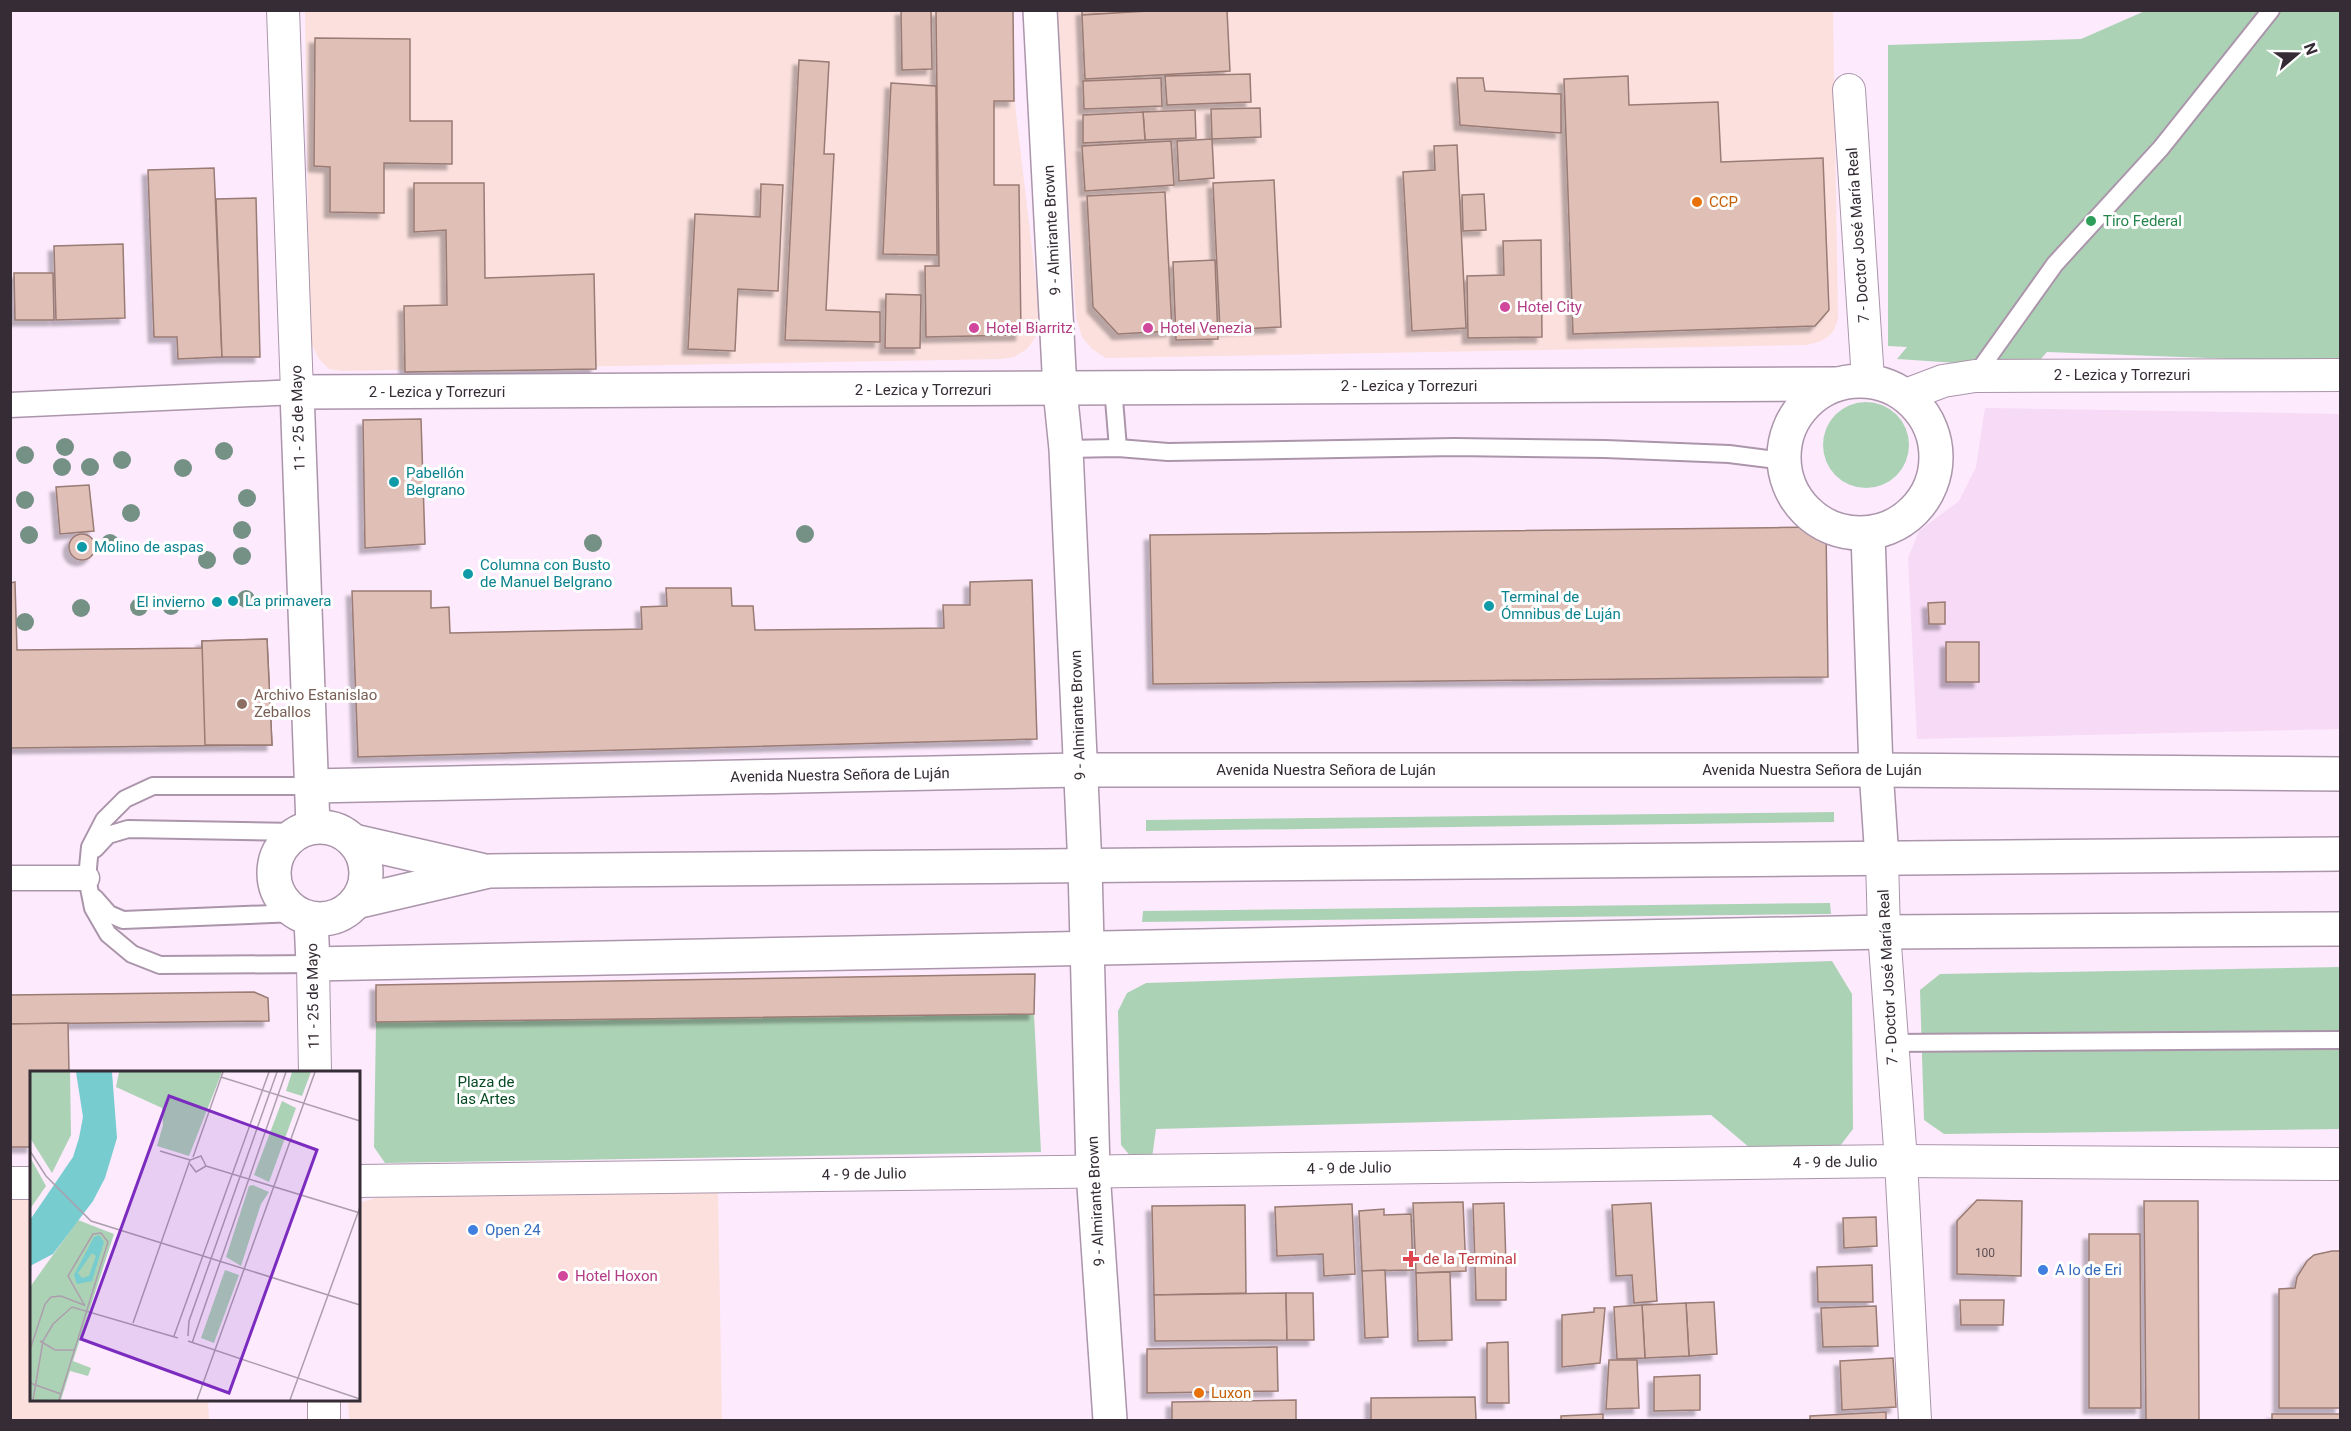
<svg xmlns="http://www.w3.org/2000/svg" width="2351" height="1431" font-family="Roboto,sans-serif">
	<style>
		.commercial { fill: #fbe0dd }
		.built { fill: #f6daf6 }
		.green { fill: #acd2b5 }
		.building { fill: #e0bfb7; stroke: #997b74; stroke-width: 1.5; filter: url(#shadow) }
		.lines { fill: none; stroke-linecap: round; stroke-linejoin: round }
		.service-casing { stroke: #ab95ab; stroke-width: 20 }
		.pedestrian-casing { stroke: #ab95ab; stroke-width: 27 }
		.minor-casing { stroke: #ab95ab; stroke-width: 34 }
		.tertiary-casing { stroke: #ab95ab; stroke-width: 36 }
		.secondary-casing { stroke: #ab95ab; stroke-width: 36 }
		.service { stroke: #fff; stroke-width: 16 }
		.pedestrian { stroke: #fff; stroke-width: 24 }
		.minor { stroke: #fff; stroke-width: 32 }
		.tertiary { stroke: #fff; stroke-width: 33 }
		.secondary { stroke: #fff; stroke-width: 33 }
		.tree { fill: #759185 }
		.food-dot { fill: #e8710a; stroke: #fefffe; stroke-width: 2 }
		.leisure-dot { fill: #2e9e5b; stroke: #fefffe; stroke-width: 2 }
		.hotel-dot { fill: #d1479c; stroke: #fefffe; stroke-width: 2 }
		.culture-dot { fill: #0f9aa8; stroke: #fefffe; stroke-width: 2 }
		.education-dot { fill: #8d6e63; stroke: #fefffe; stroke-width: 2 }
		.shop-dot { fill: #3f7fe0; stroke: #fefffe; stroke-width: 2 }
		.health-dot { fill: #e0444e; stroke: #fefffe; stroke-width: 2 }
		.labels { text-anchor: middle; stroke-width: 6; stroke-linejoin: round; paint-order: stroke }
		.number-label { font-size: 12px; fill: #605156 }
		.food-label { font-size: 15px; fill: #c56008; stroke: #fefffe; text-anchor: start }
		.leisure-label { font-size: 15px; fill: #27864d; stroke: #fefffe; text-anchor: start }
		.street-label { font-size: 15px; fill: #352c35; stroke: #fefffe }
		.hotel-label { font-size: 15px; fill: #b23c85; stroke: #fefffe; text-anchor: start }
		.culture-label { font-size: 15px; fill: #0d838f; stroke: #fefffe; text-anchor: start }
		.education-label { font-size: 15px; fill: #785e54; stroke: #fefffe; text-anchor: start }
		.park-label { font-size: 15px; fill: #064923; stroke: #fefffe }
		.shop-label { font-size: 15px; fill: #366cbe; stroke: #fefffe; text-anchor: start }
		.health-label { font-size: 15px; fill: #be3a42; stroke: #fefffe; text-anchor: start }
		.inset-road { fill: none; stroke: #ad9ead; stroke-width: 1.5 }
		.view { fill: #7b2cbf; fill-opacity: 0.15; stroke: #7b2cbf; stroke-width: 3 }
		.inset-edge { fill: none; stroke: #352c35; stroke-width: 3 }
	</style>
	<defs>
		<filter id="shadow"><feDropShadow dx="-5.5" dy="5.5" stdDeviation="1.5" flood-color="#0004"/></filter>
	</defs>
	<rect width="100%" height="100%" fill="#fdeafd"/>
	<g class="commercial">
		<polygon points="305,11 1004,11 1040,317 1037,335 1027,349 1014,357 1002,359 342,371 329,369 319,359 310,341"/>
		<polygon points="1056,11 1833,11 1838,319 1834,330 1829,336 1821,341 1807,345 1106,358 1092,349 1082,337 1076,317"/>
		<polygon points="718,1192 722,1420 349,1420 348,1400 358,1400 359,1203 381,1196"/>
		<polygon points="11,1199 31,1199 32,1400 208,1400 209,1420 11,1420"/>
	</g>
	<polygon class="built" points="1985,408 2340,414 2340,729 1917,739 1908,558 1919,531 1959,501 1976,467"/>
	<g class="green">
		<polygon points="2145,11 2340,11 2340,363 2047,352 2033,368 1897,359 1907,347 1888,346 1888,45 2081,39"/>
		<circle cx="1866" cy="445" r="43"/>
		<polygon points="1834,812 1834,822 1146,831 1146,820"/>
		<polygon points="1830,903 1831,914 1142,922 1143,911"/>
		<polygon points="1832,961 1852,994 1853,1129 1840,1146 1750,1148 1711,1115 1156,1129 1152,1158 1132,1158 1121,1145 1118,1011 1127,993 1146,983"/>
		<polygon points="2340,967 2340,1129 1944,1134 1924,1120 1920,990 1940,974"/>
		<polygon points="1034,1014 1041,1152 385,1163 374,1147 376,1022"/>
	</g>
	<g class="building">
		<polygon points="901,10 931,10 932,69 902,70"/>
		<polygon points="1013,10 1014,101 994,101 994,185 1019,185 1021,335 926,337 925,266 939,266 936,11"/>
		<polygon points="1082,10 1144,10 1144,12 1082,15"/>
		<polygon points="1165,10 1227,10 1230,71 1085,79 1082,15"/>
		<polygon points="315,38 410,39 410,121 452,121 452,164 384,163 384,213 330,212 330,167 314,166"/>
		<polygon points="799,60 829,62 824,154 834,154 826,310 880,312 880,342 785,340"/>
		<polygon points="1250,74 1251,102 1167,105 1165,76"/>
		<polygon points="1628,76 1629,105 1718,102 1721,162 1823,158 1829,310 1815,326 1573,334 1564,79"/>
		<polygon points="1161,78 1162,106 1084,109 1083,81"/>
		<polygon points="1457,78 1483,78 1485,91 1561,94 1561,133 1460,125"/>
		<polygon points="891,83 936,86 937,255 883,254"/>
		<polygon points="1260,108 1261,137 1212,139 1211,109"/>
		<polygon points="1195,110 1196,138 1145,140 1143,112"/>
		<polygon points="1143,112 1145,140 1083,143 1083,115"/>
		<polygon points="1212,139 1214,178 1179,181 1177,141"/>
		<polygon points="1171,141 1174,185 1085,191 1082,146"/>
		<polygon points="1457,145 1466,328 1412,331 1403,172 1435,170 1434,146"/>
		<polygon points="214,168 222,357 178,359 177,337 154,337 148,170"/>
		<polygon points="1274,180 1281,327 1220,330 1213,183"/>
		<polygon points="414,183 484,183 485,278 594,274 596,369 405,372 404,306 447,305 446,230 414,232"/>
		<polygon points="761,184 783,185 778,291 738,289 735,351 688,349 695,214 760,217"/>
		<polygon points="1165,192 1172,331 1118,334 1093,307 1087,196"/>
		<polygon points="1484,194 1486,230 1463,231 1462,195"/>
		<polygon points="256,198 260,357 222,357 216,199"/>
		<polygon points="1541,240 1542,337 1468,338 1467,276 1504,275 1503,241"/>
		<polygon points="123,244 125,318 56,320 54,246"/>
		<polygon points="1215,260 1218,339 1176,340 1173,262"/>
		<polygon points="14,273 53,273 54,320 15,320"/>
		<polygon points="886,294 921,295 920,348 885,348"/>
		<polygon points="421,419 425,544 365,548 363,420"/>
		<polygon points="89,485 94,531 60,534 56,487"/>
		<polygon points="1826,527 1828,677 1153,684 1150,535"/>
		<circle cx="82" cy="547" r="13"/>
		<polygon points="1032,580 1037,739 358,757 352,591 431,591 431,608 449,607 450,633 642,629 641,607 667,606 666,588 731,588 732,606 753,606 755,630 944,628 943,605 970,605 970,582"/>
		<polygon points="15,582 17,650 202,648 202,641 267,639 272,745 10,748 10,583"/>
		<polygon points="1945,602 1945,624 1929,624 1928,603"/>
		<polygon points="267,639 272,745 205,745 202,641"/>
		<rect x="1946" y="642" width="33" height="40"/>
		<polygon points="1035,974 1034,1014 376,1022 376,985"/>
		<polygon points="254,992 268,998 269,1021 10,1024 10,995"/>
		<polygon points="68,1023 69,1072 32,1072 32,1147 10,1147 10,1024"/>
		<polygon points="1977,1200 2022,1201 2021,1276 1957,1274 1957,1221"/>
		<polygon points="2144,1201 2198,1201 2199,1420 2146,1420"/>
		<polygon points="1463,1202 1466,1271 1416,1273 1413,1203"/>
		<polygon points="1504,1203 1506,1264 1475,1265 1473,1204"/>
		<polygon points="1651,1203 1657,1301 1634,1303 1632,1275 1616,1276 1612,1205"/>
		<polygon points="1352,1204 1355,1274 1324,1276 1323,1254 1277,1256 1275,1207"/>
		<polygon points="1245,1205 1246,1293 1154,1295 1152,1206"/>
		<polygon points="1384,1209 1384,1215 1411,1214 1413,1270 1362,1271 1359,1211"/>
		<polygon points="1876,1217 1877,1246 1844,1248 1843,1218"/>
		<polygon points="2089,1234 2140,1234 2141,1408 2089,1408"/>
		<polygon points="2332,1251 2340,1251 2340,1408 2279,1408 2279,1289 2295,1288 2297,1277 2307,1261 2314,1255"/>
		<polygon points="1506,1264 1506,1300 1476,1300 1475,1265"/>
		<polygon points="1872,1265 1873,1302 1818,1302 1817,1267"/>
		<polygon points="1385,1270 1388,1337 1365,1338 1362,1271"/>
		<polygon points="1450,1272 1452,1340 1418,1341 1416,1273"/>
		<polygon points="1286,1293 1287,1340 1155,1341 1154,1295"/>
		<polygon points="1286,1293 1313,1293 1314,1340 1287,1340"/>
		<polygon points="1960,1300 2004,1300 2003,1325 1961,1325"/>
		<polygon points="1714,1302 1717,1354 1689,1356 1686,1303"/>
		<polygon points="1686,1303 1689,1356 1645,1358 1642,1305"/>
		<polygon points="1642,1305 1645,1358 1617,1359 1614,1307"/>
		<polygon points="1876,1306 1878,1346 1823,1347 1821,1308"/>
		<polygon points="1594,1308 1605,1308 1600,1363 1562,1367 1562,1315 1594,1312"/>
		<polygon points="1508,1342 1509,1403 1487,1403 1487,1343"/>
		<polygon points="1277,1347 1278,1391 1147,1393 1147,1349"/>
		<polygon points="1893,1358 1896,1407 1842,1410 1840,1361"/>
		<polygon points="1609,1360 1637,1360 1639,1408 1606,1409"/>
		<polygon points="1700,1375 1700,1410 1654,1411 1654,1377"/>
		<polygon points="1475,1397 1476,1420 1371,1420 1371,1398"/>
		<polygon points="1296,1400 1296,1420 1172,1420 1172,1402"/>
		<polygon points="1886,1412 1886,1420 1810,1420 1810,1416"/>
		<polygon points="1603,1414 1603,1420 1561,1420 1561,1416"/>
		<rect x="2272" y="1414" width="68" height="6"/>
	</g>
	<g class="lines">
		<g class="service-casing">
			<g id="service">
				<polyline points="1975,376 2055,264 2161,148 2271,10"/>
				<polyline points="1113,387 1118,448"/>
				<polyline points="1066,449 1118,448 1168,452 1454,447 1605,449 1729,454 1784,461"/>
				<polyline points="312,786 153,786 125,799 104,820 90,847 87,878 93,908 108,934 132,954 160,965 313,964"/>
				<polyline points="95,849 108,835 128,829 297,832"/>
				<polyline points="95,898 109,914 123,920 296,913"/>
				<polyline points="1891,1043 2340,1040"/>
			</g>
		</g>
		<g class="pedestrian-casing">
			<g id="pedestrian">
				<polyline points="10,405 297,392"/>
				<polyline points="10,878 87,878"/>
			</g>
		</g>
		<g class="minor-casing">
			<g id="minor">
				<polyline points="283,10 297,392"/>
				<polyline points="1849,90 1868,380"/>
				<polyline points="1906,395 1943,381 1975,376 2340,375"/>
				<polyline points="1882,859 1884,932 1901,1161 1915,1420"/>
				<polyline points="313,964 315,1072"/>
				<polyline points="358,1181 1901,1161 2340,1164"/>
				<polyline points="10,1183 32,1183"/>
				<polyline points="324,1400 324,1420"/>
			</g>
		</g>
		<g class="tertiary-casing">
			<g id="tertiary">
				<polyline points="1040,10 1060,390 1066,449 1085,867 1093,1171 1110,1420"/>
				<circle cx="1860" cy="457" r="76"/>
				<polyline points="1868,534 1876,770 1882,859"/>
				<polyline points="312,786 1080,770 1876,770 2340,774"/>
				<polyline points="313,826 297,392 1836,384"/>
				<polyline points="311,919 313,964 1884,932 2340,929"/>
			</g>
		</g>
		<g class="secondary-casing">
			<g id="secondary">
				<circle cx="320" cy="873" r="46"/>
				<polyline points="354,841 481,870"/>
				<polyline points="356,902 489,871 2340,854"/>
			</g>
		</g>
		<use href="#service" class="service"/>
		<use href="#pedestrian" class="pedestrian"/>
		<use href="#minor" class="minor"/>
		<use href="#tertiary" class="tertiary"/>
		<use href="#secondary" class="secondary"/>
	</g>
	<g class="tree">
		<circle cx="65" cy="447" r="9"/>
		<circle cx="224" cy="451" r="9"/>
		<circle cx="25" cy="455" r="9"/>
		<circle cx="122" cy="460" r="9"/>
		<circle cx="62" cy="467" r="9"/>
		<circle cx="90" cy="467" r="9"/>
		<circle cx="183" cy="468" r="9"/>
		<circle cx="247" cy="498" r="9"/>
		<circle cx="25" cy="500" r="9"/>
		<circle cx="131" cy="513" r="9"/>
		<circle cx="242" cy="530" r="9"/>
		<circle cx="805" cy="534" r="9"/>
		<circle cx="29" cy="535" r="9"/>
		<circle cx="110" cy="543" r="9"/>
		<circle cx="593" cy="543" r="9"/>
		<circle cx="242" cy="556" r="9"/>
		<circle cx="207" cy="560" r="9"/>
		<circle cx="246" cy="599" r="9"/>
		<circle cx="171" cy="606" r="9"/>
		<circle cx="139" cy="607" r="9"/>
		<circle cx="81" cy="608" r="9"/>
		<circle cx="25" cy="622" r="9"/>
	</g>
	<g class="food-dot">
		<circle cx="1697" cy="202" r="6"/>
		<circle cx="1199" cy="1393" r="6"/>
	</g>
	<circle class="leisure-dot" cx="2091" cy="221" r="6"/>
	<g class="hotel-dot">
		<circle cx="1505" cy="307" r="6"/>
		<circle cx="974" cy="328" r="6"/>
		<circle cx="1148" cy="328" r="6"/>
		<circle cx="563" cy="1276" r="6"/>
	</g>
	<g class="culture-dot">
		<circle cx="394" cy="482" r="6"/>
		<circle cx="82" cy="547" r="6"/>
		<circle cx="468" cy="574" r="6"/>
		<circle cx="233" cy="601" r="6"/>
		<circle cx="217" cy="602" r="6"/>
		<circle cx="1489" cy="606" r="6"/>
	</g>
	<circle class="education-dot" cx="242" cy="704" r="6"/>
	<g class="shop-dot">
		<circle cx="473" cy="1230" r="6"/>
		<circle cx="2043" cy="1270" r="6"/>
	</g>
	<path class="health-dot" d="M1408 1250h6v6h6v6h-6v6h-6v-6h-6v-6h6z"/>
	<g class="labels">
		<g class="number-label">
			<text x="1985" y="1257">100</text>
		</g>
		<g class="food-label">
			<text x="1709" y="207">CCP</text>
			<text x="1211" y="1398">Luxon</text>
		</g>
		<g class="leisure-label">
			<text x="2103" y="226">Tiro Federal</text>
		</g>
		<g class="street-label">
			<text transform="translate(1052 230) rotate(-93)" y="5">9 - Almirante Brown</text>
			<text transform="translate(1858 235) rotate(-94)" y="5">7 - Doctor José María Real</text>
			<text x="2122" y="380">2 - Lezica y Torrezuri</text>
			<text x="1409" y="391">2 - Lezica y Torrezuri</text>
			<text x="923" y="395">2 - Lezica y Torrezuri</text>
			<text x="437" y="397">2 - Lezica y Torrezuri</text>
			<text transform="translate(298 418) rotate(-92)" y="5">11 - 25 de Mayo</text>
			<text transform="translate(1078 715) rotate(-92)" y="5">9 - Almirante Brown</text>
			<text x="1326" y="775">Avenida Nuestra Señora de Luján</text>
			<text x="1812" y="775">Avenida Nuestra Señora de Luján</text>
			<text transform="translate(840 775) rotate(-1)" y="5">Avenida Nuestra Señora de Luján</text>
			<text transform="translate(1888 977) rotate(-93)" y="5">7 - Doctor José María Real</text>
			<text transform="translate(313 996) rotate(-91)" y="5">11 - 25 de Mayo</text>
			<text transform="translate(1835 1162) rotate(-1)" y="5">4 - 9 de Julio</text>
			<text transform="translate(1349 1168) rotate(-1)" y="5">4 - 9 de Julio</text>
			<text transform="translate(864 1174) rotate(-1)" y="5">4 - 9 de Julio</text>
			<text transform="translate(1096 1201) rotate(-93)" y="5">9 - Almirante Brown</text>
		</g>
		<g class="hotel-label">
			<text x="1517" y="312">Hotel City</text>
			<text x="986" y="333">Hotel Biarritz</text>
			<text x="1160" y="333">Hotel Venezia</text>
			<text x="575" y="1281">Hotel Hoxon</text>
		</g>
		<g class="culture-label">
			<text x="406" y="478">Pabellón<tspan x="406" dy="17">Belgrano</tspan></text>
			<text x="94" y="552">Molino de aspas</text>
			<text x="480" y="570">Columna con Busto<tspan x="480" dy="17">de Manuel Belgrano</tspan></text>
			<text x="1501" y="602">Terminal de<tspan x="1501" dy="17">Ómnibus de Luján</tspan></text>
			<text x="245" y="606">La primavera</text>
			<text x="205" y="607" text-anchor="end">El invierno</text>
		</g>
		<g class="education-label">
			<text x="254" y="700">Archivo Estanislao<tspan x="254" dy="17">Zeballos</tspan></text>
		</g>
		<g class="park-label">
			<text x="486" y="1087">Plaza de<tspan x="486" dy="17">las Artes</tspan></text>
		</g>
		<g class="shop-label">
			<text x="485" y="1235">Open 24</text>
			<text x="2055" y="1275">A lo de Eri</text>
		</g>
		<g class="health-label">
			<text x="1423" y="1264">de la Terminal</text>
		</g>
	</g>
	<g transform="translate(30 1071)">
		<rect width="330" height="330" fill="#fdeafd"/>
		<path d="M0 1H40L41 64 22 102 0 67ZM89 1H192L159 85 127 75 133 54 132 37 86 16ZM262 1H281L272 25 256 20ZM252 30 266 37 239 111 224 104ZM0 86 16 115 0 138ZM223 114 239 121 231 133 211 195 196 186 219 115ZM48 149 84 163 43 290 61 297 58 305 40 300 31 329H0V216ZM195 199 209 204 184 272 171 267Z" fill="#acd2b5"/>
		<path d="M46 1H82L87 67 75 107 63 130 23 183 0 195V149L43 86 49 67 53 46ZM69 164 74 171 62 210 47 213 44 204 64 166ZM62 182 66 185 59 205 52 207 48 202Z" fill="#76cccf" fill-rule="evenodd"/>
		<path class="inset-road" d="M191 6 330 50M0 80 16 105 61 150 330 234M130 80 160 89M163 86 193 1M160 93 166 101 176 95M176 95 330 142M103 252 160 89 171 85 176 95M144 265 239 1M158 265 159 250 247 1M10 270 25 279H45M158 270 330 328M162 272 256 1M0 279 15 233 21 226 31 225 54 234M0 312 31 323M3 329 13 270 23 253 42 236 148 267M29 329 78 171 71 162 63 163 38 205 55 235M167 329 285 1M260 329 330 136"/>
		<path class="view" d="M139 25 287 79 199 322 51 268Z"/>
		<rect width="330" height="330" class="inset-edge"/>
	</g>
	<rect width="2351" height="1431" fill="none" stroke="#352c35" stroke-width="24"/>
	<g transform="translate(2297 54) rotate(70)" stroke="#fefffe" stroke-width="4.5" paint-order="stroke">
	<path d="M0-4.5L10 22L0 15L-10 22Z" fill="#352c35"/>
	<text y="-9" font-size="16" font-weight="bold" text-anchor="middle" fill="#352c35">N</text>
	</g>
</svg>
